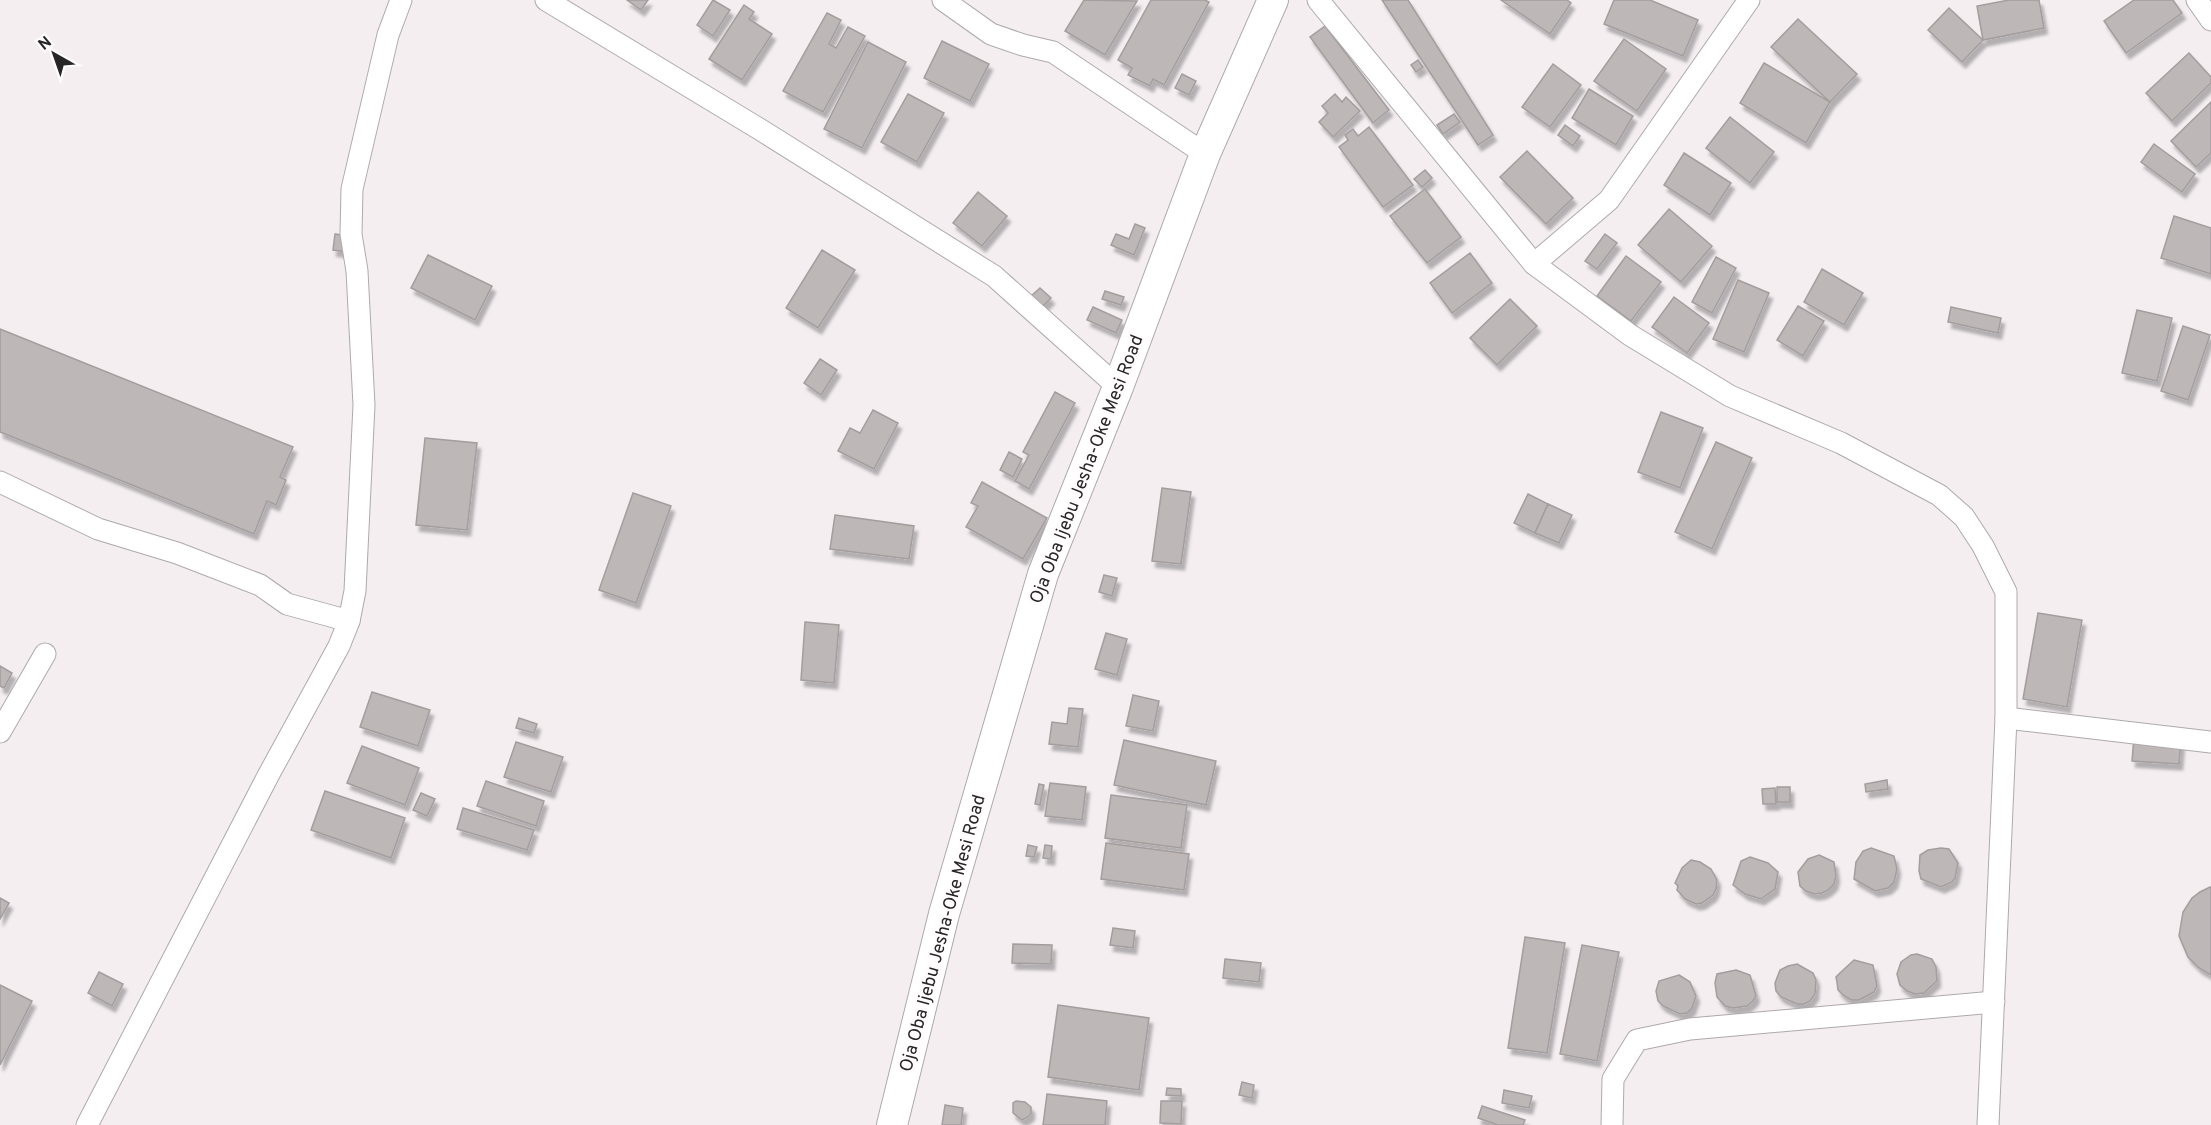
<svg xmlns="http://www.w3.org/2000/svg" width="2211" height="1125" font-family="Overpass,sans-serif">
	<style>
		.building { fill: #beb7b8; stroke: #a49d9e; stroke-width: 1.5; filter: url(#shadow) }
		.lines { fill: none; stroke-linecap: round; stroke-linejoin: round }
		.street-casing { stroke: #aea9ac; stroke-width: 23 }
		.secondary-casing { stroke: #aea9ac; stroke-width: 32 }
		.street { stroke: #fff; stroke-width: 21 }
		.secondary { stroke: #fff; stroke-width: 30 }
		.labels { text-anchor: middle; stroke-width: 6; stroke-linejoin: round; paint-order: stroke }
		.street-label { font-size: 18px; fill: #272526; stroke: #fffcfe }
	</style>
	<defs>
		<filter id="shadow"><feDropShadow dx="3.5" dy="6" stdDeviation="1.5" flood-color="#0004"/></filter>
	</defs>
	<rect width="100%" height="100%" fill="#f4eef1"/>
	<g class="building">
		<polygon points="627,0 648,0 641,10"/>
		<polygon points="713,0 730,10 713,36 697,25"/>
		<polygon points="1084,0 1137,1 1105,55 1065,31"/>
		<polygon points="1151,0 1205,0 1209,2 1164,85 1153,79 1150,86 1128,75 1132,68 1118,60"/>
		<polygon points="1382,0 1408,0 1493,135 1478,145"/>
		<polygon points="1501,0 1567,0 1571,3 1550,34"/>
		<polygon points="1614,0 1650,0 1698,20 1683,56 1604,24"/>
		<polygon points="2009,0 2039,0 2044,28 1983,40 1977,6"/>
		<polygon points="2134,0 2173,0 2182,13 2126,53 2104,21"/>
		<polygon points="744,5 754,12 749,19 772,34 742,80 709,59"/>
		<polygon points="1949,8 1983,40 1962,62 1928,30"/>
		<polygon points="827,13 841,20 829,44 836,48 848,27 865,36 823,112 783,91"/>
		<polygon points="1798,19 1857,74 1830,102 1771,47"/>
		<polygon points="1325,26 1389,110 1373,123 1310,37"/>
		<polygon points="1624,39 1666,69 1637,111 1594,81"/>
		<polygon points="942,41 989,64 970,101 924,78"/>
		<polygon points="868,42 906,62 862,148 824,129"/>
		<polygon points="2189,53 2211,77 2211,83 2172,121 2146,93"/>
		<polygon points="1418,60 1423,67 1416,72 1411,65"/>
		<polygon points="1764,63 1830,102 1806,143 1740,103"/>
		<polygon points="1553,64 1581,85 1550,127 1522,107"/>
		<polygon points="1182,74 1196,81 1189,95 1175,88"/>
		<polygon points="1589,89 1633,116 1616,145 1572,118"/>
		<polygon points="908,94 944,113 917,162 881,142"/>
		<polygon points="1335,94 1342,102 1346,97 1360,111 1333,137 1319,122 1328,113 1322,106"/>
		<polygon points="2211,102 2211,153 2196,167 2171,141"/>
		<polygon points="1454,114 1460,122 1443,134 1437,125"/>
		<polygon points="1730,117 1774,152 1750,183 1706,148"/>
		<polygon points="1565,125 1580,136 1573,146 1558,135"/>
		<polygon points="1369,127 1413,185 1383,207 1339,147 1348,140 1345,135 1353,129 1358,136"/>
		<polygon points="2154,144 2195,174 2182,192 2141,162"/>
		<polygon points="1527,151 1573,198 1546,224 1500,177"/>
		<polygon points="1684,153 1731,183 1710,215 1664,185"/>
		<polygon points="1425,170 1432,178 1422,187 1414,179"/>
		<polygon points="1425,189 1461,237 1427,263 1390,216"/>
		<polygon points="978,192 1007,216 982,246 953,223"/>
		<polygon points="1669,209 1712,246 1681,282 1638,245"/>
		<polygon points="2174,216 2211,228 2211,274 2161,258"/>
		<polygon points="1135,224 1145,228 1134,255 1111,245 1116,234 1129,239"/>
		<polygon points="335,234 349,236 347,252 333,250"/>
		<polygon points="1605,234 1617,243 1597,269 1585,261"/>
		<polygon points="822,250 855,270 818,328 786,308"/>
		<polygon points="1470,253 1492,283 1452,313 1430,283"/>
		<polygon points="428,255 492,286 475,320 411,288"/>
		<polygon points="1626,256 1661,282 1631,321 1597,296"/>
		<polygon points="1716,257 1736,268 1712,313 1692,302"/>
		<polygon points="1822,269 1863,293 1844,325 1804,302"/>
		<polygon points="1738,280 1769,293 1744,352 1713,339"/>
		<polygon points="1040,288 1051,298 1041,308 1030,297"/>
		<polygon points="1105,291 1124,297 1121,305 1102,299"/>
		<polygon points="1674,297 1709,323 1687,353 1652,327"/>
		<polygon points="1510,299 1537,326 1497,365 1470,338"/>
		<polygon points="1798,306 1824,321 1803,356 1777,340"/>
		<polygon points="1093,307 1122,320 1116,333 1087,320"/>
		<polygon points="1951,307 2001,318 1998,333 1948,322"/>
		<polygon points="2137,310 2172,318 2157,381 2122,373"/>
		<polygon points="2183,326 2210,335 2188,400 2161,391"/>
		<polygon points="0,329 293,447 280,477 286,480 276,505 267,501 254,534 0,432"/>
		<polygon points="820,359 837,370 821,395 804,383"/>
		<polygon points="1055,392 1075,403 1029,489 1015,481 1029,455 1023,452"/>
		<polygon points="873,410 898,423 874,469 838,451 850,428 860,433"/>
		<polygon points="1661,412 1703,428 1680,488 1638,472"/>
		<polygon points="425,438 477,443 467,530 416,525"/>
		<polygon points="1716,442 1752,458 1712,549 1675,532"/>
		<polygon points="1009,452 1022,459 1013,477 1000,470"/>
		<polygon points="982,482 1047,518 1023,559 966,527 978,506 971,503"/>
		<polygon points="1162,488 1191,492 1181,564 1152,561"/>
		<polygon points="633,493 671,506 636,603 599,590"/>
		<polygon points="1528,494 1548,504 1535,533 1514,523"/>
		<polygon points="1548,504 1572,515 1559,543 1535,533"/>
		<polygon points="835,515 914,526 909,559 830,549"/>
		<polygon points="1104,575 1117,578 1112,596 1099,592"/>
		<polygon points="2038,613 2082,620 2067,707 2023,699"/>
		<polygon points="805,622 839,625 834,683 801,680"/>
		<polygon points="1106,633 1127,639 1117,675 1095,669"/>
		<polygon points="0,666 12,673 4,688 0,686"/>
		<polygon points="372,692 430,710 418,746 360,727"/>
		<polygon points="1133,695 1159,701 1153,731 1126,726"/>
		<polygon points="1069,708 1083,709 1078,747 1049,744 1052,722 1067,724"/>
		<polygon points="519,718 537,724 534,733 516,728"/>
		<polygon points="2134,737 2181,740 2179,764 2132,761"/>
		<polygon points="1124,740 1216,761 1206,805 1114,785"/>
		<polygon points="516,742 563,757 551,792 504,777"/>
		<polygon points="362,746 419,768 405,805 347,783"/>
		<polygon points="1887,780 1888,789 1866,792 1865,784"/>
		<polygon points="486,781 544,801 536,826 477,806"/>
		<polygon points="1050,783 1086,787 1082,820 1045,816"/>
		<polygon points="1039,784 1044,785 1040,805 1035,804"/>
		<rect x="1777" y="787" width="13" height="15"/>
		<polygon points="1775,788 1776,804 1763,804 1762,789"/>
		<polygon points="325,791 405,818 391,858 311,830"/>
		<polygon points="421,793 435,799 427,816 413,810"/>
		<polygon points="1111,795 1187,805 1181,848 1105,838"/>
		<polygon points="463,808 534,830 527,850 457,829"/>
		<polygon points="1106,843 1189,854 1184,890 1101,879"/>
		<polygon points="1028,845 1037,847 1034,857 1026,856"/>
		<polygon points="1045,845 1052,846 1051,859 1043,858"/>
		<polygon points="1871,848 1894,856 1897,869 1894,882 1888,888 1875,891 1854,879 1856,862 1863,851"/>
		<polygon points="1941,848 1949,849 1958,863 1955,878 1952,882 1941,887 1921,879 1919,871 1920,855 1928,850"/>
		<polygon points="1819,855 1834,862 1836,876 1834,884 1828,890 1822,893 1814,894 1806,891 1800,886 1798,872 1808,859"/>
		<polygon points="1750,857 1768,863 1778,872 1775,889 1761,899 1745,894 1733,885 1741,861"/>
		<polygon points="1691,860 1700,862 1711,869 1717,880 1716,889 1713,895 1702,903 1696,904 1685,899 1677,890 1678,886 1675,883 1682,868"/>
		<polygon points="2210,887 2211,887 2211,975 2199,968 2188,957 2179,936 2183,912 2192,898 2200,892"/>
		<polygon points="0,898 9,903 0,919"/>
		<polygon points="1113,928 1135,931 1133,948 1110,945"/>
		<polygon points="1525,937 1565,943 1547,1053 1508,1048"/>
		<polygon points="1013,944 1052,945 1051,964 1012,963"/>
		<polygon points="1582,945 1619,952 1597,1061 1560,1054"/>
		<polygon points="1917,954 1932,959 1936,967 1937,981 1924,993 1915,994 1907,991 1900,985 1897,974 1901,962 1911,955"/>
		<polygon points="1225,959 1261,963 1259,982 1223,978"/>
		<polygon points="1854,960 1873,965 1877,986 1874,992 1859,1000 1851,1000 1843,995 1838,990 1837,982 1836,977 1841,972"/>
		<polygon points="1797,964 1813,973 1816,980 1815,994 1810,1001 1804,1004 1797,1004 1781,997 1776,991 1775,983 1780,970 1788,966"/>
		<polygon points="1736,970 1750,975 1756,996 1753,1001 1747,1006 1733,1008 1725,1006 1717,997 1715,983 1717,974"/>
		<polygon points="99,972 123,984 112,1006 88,993"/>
		<polygon points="1679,975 1690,982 1696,996 1692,1008 1687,1013 1680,1014 1663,1006 1658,1001 1656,991 1659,981"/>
		<polygon points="0,985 32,1001 0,1065"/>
		<polygon points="1058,1005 1149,1018 1139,1090 1048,1077"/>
		<polygon points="1242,1082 1254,1085 1252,1098 1239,1095"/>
		<polygon points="1167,1088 1181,1089 1181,1096 1166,1095"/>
		<polygon points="1504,1090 1532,1096 1529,1108 1502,1103"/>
		<polygon points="1047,1094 1107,1101 1105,1125 1043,1125"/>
		<polygon points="1016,1101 1025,1102 1031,1107 1031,1114 1028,1117 1022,1120 1013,1113 1013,1103"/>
		<polygon points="1161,1101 1182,1101 1181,1124 1160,1123"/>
		<polygon points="945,1105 963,1108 961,1125 942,1125"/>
		<polygon points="1482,1106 1525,1120 1523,1125 1498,1125 1478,1118"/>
	</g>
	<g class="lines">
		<g class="street-casing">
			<g id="street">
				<polyline points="546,0 761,130 994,276 1118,387"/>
				<polyline points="943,0 991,34 1023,45 1053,52 1205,154"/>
				<polyline points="1318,0 1534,264 1630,335 1730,396 1841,443 1939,495 1964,517 1983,546 2006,592 2006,718 2211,742"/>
				<polyline points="2197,0 2211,20"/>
				<polyline points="1534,264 1609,200 1749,0"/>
				<polyline points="0,482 98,529 177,553 260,585 287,604 349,621"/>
				<polyline points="0,732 45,654"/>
				<polyline points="87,1125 269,774 339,646 349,621 355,591 364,405 357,271 351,234 352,189 388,35 401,0"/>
				<polyline points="1612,1125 1613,1079 1637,1040 1690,1029 1994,1002"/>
				<polyline points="1988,1125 2006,718"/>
			</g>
		</g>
		<g class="secondary-casing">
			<polyline id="secondary" points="892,1125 944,914 1043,574 1118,387 1205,154 1273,0"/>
		</g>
		<use href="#street" class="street"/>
		<use href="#secondary" class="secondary"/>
	</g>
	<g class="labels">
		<g class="street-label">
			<text transform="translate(1086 469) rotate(-69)" y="6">Oja Oba Ijebu Jesha-Oke Mesi Road</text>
			<text transform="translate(942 933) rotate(-75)" y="6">Oja Oba Ijebu Jesha-Oke Mesi Road</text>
		</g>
	</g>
	<g transform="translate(54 54) rotate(320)" stroke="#fffcfe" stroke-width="4.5" paint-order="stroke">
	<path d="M0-4.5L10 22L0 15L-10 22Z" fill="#272526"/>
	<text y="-9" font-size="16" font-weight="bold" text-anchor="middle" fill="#272526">N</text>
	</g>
</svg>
